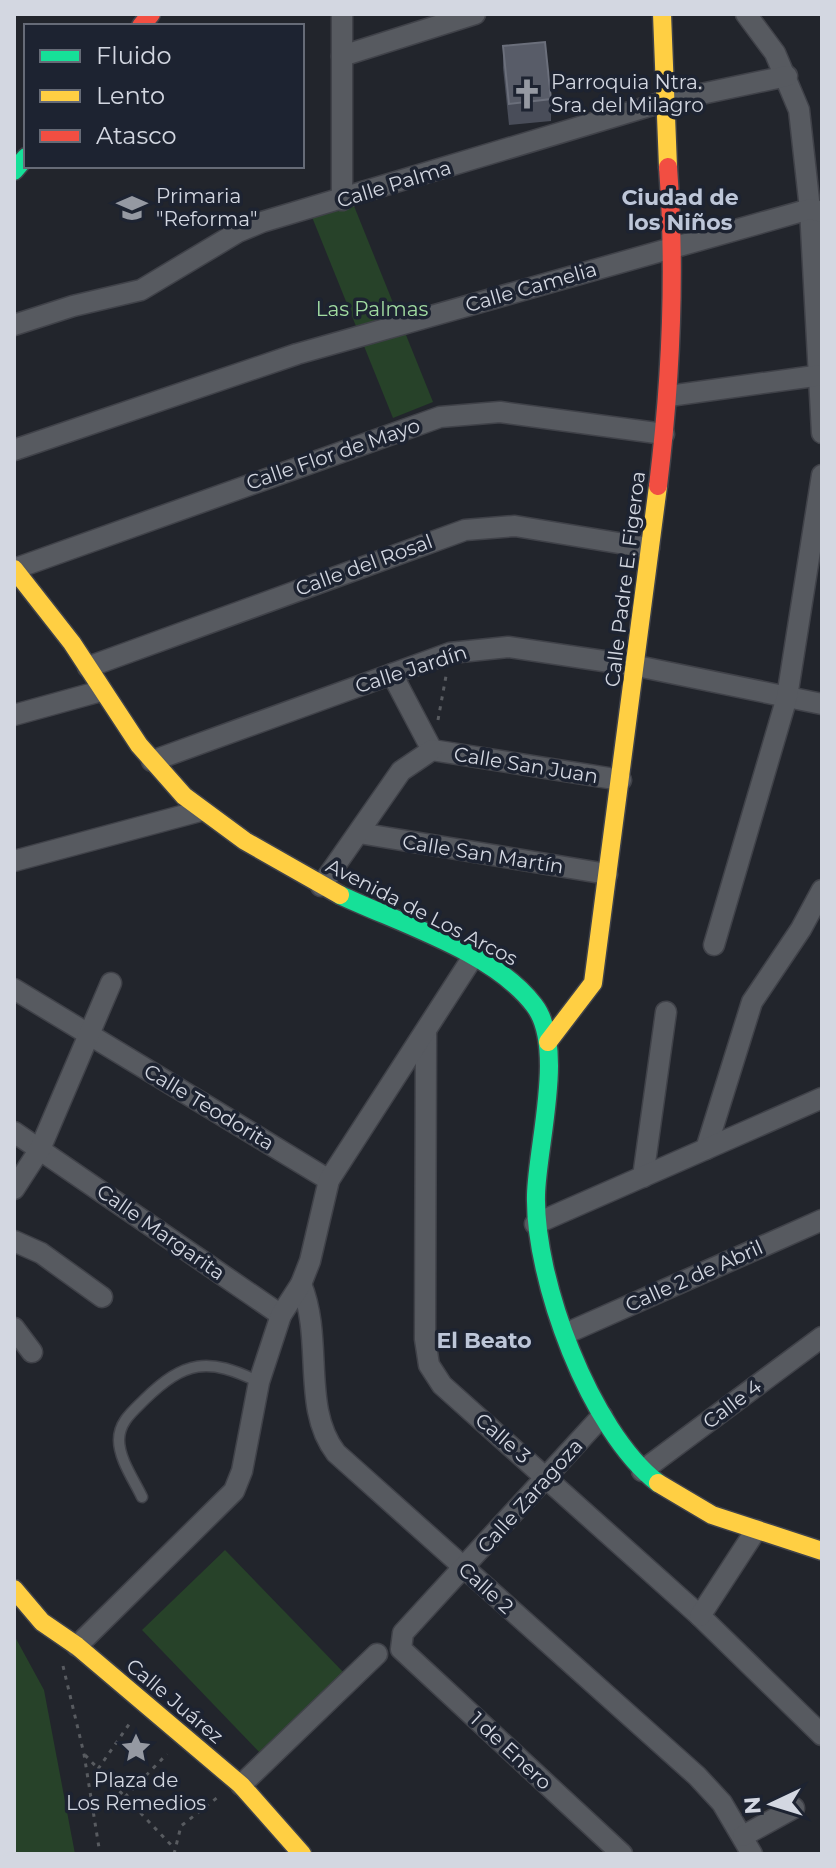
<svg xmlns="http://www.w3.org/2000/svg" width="836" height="1868" font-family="Montserrat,sans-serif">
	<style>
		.green { fill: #274229 }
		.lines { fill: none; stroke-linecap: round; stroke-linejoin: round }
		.lane-casing { stroke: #404249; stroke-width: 13 }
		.street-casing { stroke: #404249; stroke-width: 23 }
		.fast-casing { stroke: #404249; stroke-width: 21 }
		.slow-casing { stroke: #404249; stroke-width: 21 }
		.jam-casing { stroke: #404249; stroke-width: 21 }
		.path { stroke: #585b60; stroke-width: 3; stroke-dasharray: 4 6; stroke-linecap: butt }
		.lane { stroke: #575a60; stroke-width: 10 }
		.street { stroke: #575a60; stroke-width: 20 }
		.fast { stroke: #16e098; stroke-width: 18 }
		.slow { stroke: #ffcf43; stroke-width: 18 }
		.jam { stroke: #f24e42; stroke-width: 18 }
		.wall { fill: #494d59 }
		.building { fill: #585c68; stroke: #6b6f7b; stroke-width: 2 }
		.labels { text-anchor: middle; stroke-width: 7; stroke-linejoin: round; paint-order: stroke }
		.poi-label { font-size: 20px; fill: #d3d7e1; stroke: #1d2331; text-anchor: start }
		.street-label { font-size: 20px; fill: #d3d7e1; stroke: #1d2331 }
		.park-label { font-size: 20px; fill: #a0dba1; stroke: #1d2331 }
		.neighbourhood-label { font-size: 22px; font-weight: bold; fill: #bdc6d8; stroke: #1d2331 }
	</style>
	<rect width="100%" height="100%" fill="#22252c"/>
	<g class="green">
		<polygon points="352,201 433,402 393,418 312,217"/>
		<polygon points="225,1550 346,1675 263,1756 142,1630"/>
		<polygon points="14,1635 44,1690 75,1854 14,1854"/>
	</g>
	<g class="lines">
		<g class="lane-casing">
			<path id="lane" d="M142 1497C134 1480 119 1459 119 1440 119 1422 133 1411 144 1400 185 1360 208 1357 259 1382"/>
		</g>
		<g class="street-casing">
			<g id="street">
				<polyline points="746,14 775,53 799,110 810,209 822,433"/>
				<polyline points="342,56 475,14"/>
				<polyline points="342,200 342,14"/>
				<polyline points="14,325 73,306 141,290 238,232 262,222 663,102 787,76"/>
				<polyline points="669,396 822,375"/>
				<polyline points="14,450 297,354 810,209 822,212"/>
				<polyline points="14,569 440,417 500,412 664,434"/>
				<polyline points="88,667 465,530 515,526 649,548"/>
				<polyline points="392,674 432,750"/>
				<polyline points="14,715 101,691"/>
				<polyline points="432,750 621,780"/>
				<polyline points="152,761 450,653 508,647 637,666 822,704"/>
				<polyline points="359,833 607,874"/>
				<polyline points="14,861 200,811"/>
				<polyline points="321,886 401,771 432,750"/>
				<polyline points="714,945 787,697 822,475"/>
				<polyline points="14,989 329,1180"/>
				<polyline points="426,1033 425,1339 429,1365 442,1385 700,1616 822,1735"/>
				<polyline points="14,1132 281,1315"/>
				<polyline points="706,1149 752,1002 801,929 822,890"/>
				<polyline points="643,1177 666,1012"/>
				<polyline points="14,1189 40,1149 111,983"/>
				<polyline points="535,1224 822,1098"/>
				<polyline points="14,1241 41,1253 102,1297"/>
				<path d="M301 1284C324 1340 301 1408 336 1453L697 1776 722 1803 752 1854"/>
				<polyline points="14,1328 32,1352"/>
				<polyline points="567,1333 822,1220"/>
				<polyline points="602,1416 403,1633 401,1649 622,1854"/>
				<polyline points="642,1471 822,1337"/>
				<polyline points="700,1616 756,1530"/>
				<polyline points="77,1646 234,1491 242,1471 259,1382 281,1315 301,1284 310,1261 329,1180 471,960"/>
				<polyline points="241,1785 377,1654"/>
				<polyline points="743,1836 794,1808"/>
			</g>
		</g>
		<g class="fast-casing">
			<g id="fast">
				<polyline points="14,171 26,157"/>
				<path d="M340 895C399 923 494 952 534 1005 566 1046 537 1145 536 1195 534 1279 590 1431 658 1483"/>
			</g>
		</g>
		<g class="slow-casing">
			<g id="slow">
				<polyline points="662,14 668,167"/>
				<polyline points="14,569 72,643 139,745 184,796 245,841 340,895"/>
				<polyline points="548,1042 593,983 658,486"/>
				<polyline points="658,1483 712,1515 822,1551"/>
				<polyline points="14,1589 42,1622 77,1646 241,1785 302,1854"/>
			</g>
		</g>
		<g class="jam-casing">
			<g id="jam">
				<polyline points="141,26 151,14"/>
				<path d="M658 486C671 380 676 274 668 167"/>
			</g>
		</g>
		<g class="path">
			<polyline points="438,720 446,676"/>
			<polyline points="63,1666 84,1754 100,1854"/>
			<polyline points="85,1755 174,1848"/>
			<polyline points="98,1769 130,1723"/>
			<polyline points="125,1797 167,1754"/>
			<polyline points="174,1854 181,1826 218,1797"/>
		</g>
		<use href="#lane" class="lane"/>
		<use href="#street" class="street"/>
		<use href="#fast" class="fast"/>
		<use href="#slow" class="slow"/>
		<use href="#jam" class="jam"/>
	</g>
	<polygon class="wall" points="503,46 551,99 551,121 509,125 503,68"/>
	<polygon class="building" points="545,42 551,99 509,104 503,46"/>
	<defs>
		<g id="church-bare" transform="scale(2.4)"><path d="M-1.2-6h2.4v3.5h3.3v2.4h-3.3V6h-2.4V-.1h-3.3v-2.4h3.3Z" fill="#9599a2" stroke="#1d2331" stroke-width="2.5" paint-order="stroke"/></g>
		<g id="school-bare" transform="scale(2.4)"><path d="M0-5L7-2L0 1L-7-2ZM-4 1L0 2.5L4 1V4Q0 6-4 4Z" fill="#9599a2" stroke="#1d2331" stroke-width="2.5" paint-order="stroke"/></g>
		<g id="sight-bare" transform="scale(2.4)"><path d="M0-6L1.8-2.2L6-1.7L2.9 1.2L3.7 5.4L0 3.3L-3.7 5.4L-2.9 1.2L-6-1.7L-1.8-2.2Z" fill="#9599a2" stroke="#1d2331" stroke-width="2.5" paint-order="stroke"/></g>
	</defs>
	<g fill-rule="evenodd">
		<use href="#church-bare" x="527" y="94"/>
		<use href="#school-bare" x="132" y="208"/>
		<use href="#sight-bare" x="136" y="1748"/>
	</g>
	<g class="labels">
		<g class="poi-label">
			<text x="551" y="89">Parroquia Ntra.<tspan x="551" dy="23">Sra. del Milagro</tspan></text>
			<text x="156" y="203">Primaria<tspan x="156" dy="23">"Reforma"</tspan></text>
			<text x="136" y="1787" text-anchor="middle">Plaza de<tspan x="136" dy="23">Los Remedios</tspan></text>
		</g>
		<g class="street-label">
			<text transform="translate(394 184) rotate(-17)" y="7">Calle Palma</text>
			<text transform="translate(531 287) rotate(-16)" y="7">Calle Camelia</text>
			<text transform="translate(333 454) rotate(-19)" y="7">Calle Flor de Mayo</text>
			<text transform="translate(364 565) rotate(-20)" y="7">Calle del Rosal</text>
			<text transform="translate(625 579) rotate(-83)" y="7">Calle Padre E. Figeroa</text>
			<text transform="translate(411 669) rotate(-18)" y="7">Calle Jardín</text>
			<text transform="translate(526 765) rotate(9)" y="7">Calle San Juan</text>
			<text transform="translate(483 854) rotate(9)" y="7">Calle San Martín</text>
			<text transform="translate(422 912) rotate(27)" y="7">Avenida de Los Arcos</text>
			<text transform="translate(209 1107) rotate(31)" y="7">Calle Teodorita</text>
			<text transform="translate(161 1232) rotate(35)" y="7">Calle Margarita</text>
			<text transform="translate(694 1276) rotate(-24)" y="7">Calle 2 de Abril</text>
			<text transform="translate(732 1404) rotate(-37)" y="7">Calle 4</text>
			<text transform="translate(503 1438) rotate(41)" y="7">Calle 3</text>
			<text transform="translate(530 1496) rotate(-48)" y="7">Calle Zaragoza</text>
			<text transform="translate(486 1588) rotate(42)" y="7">Calle 2</text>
			<text transform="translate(175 1701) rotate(40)" y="7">Calle Juárez</text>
			<text transform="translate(511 1751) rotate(43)" y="7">1 de Enero</text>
		</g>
		<g class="park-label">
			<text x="372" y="316">Las Palmas</text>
		</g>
		<g class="neighbourhood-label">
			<text x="680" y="205">Ciudad de<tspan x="680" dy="25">los Niños</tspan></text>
			<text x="484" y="1348">El Beato</text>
		</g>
	</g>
	<rect width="836" height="1868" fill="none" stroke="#d3d7e1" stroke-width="32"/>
	<rect x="24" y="24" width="280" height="144" fill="#1d2331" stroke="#666b77" stroke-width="2"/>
	<rect x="40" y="50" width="40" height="12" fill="#16e098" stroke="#666b77" stroke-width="2"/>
	<text x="96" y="64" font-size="24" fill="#d3d7e1">Fluido</text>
	<rect x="40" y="90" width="40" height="12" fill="#ffcf43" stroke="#666b77" stroke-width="2"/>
	<text x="96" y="104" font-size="24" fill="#d3d7e1">Lento</text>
	<rect x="40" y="130" width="40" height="12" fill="#f24e42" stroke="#666b77" stroke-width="2"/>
	<text x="96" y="144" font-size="24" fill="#d3d7e1">Atasco</text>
	<g transform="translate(772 1804) rotate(266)" stroke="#1d2331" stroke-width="6" paint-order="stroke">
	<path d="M0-6L14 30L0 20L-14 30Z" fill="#d3d7e1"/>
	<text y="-12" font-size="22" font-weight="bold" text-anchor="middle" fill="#d3d7e1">N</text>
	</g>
</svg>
